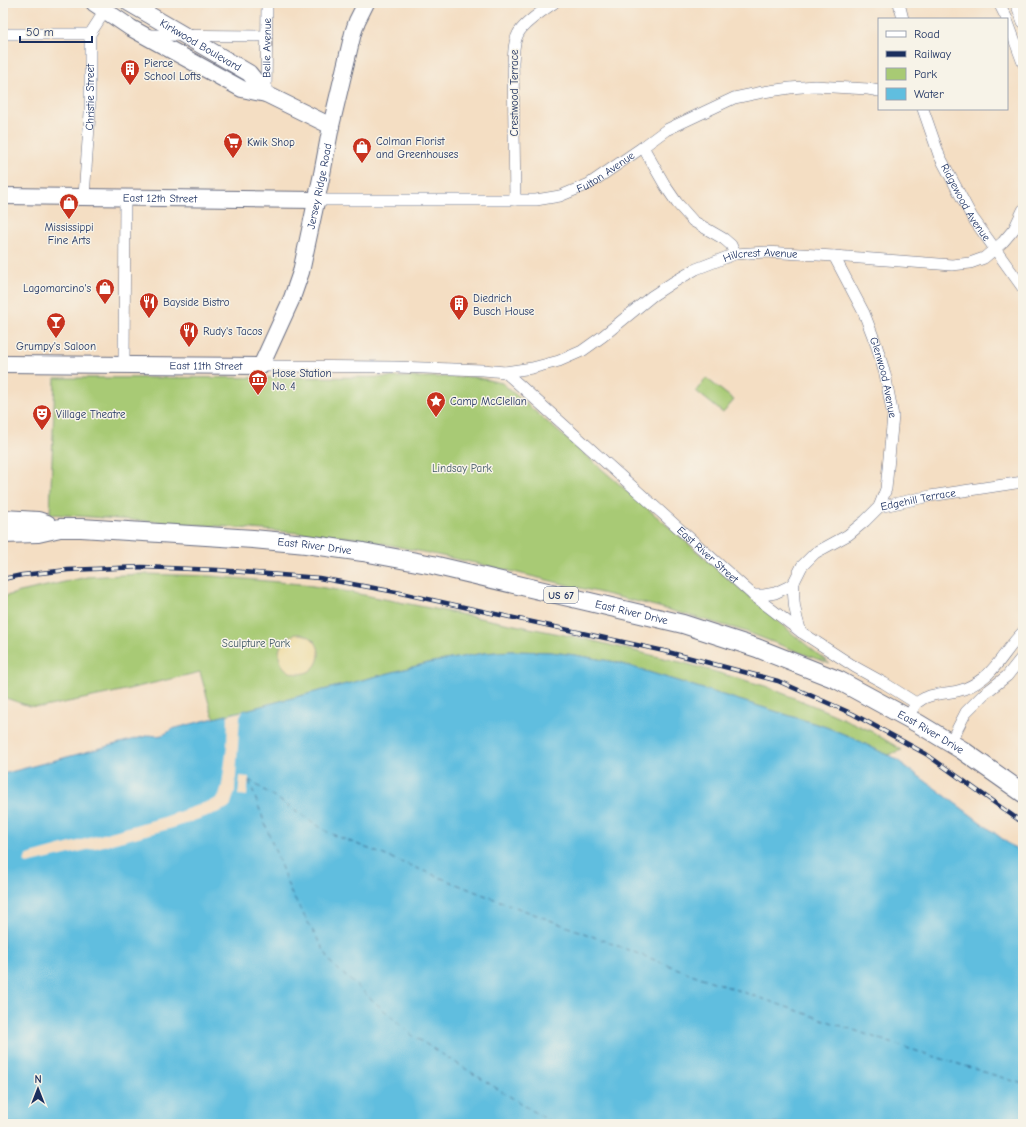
<svg xmlns="http://www.w3.org/2000/svg" width="1026" height="1127" font-family="'Comic Neue',sans-serif">
	<style>
		.green { fill: #a8ca74; stroke: #627c69 }
		.sand { fill: #eeda9e; stroke: #84847e }
		.water { fill: #60bedf; stroke: #3e769e }
		.pier { fill: #f4dec3 }
		.lines { fill: none; stroke-linecap: round; stroke-linejoin: round }
		.ferry { stroke: #2c537e; stroke-width: 1; stroke-dasharray: 5 4; stroke-linecap: butt }
		.street-casing { stroke: #676c81; stroke-width: 12 }
		.secondary-casing { stroke: #676c81; stroke-width: 18 }
		.primary-casing { stroke: #676c81; stroke-width: 20 }
		.street { stroke: #fff; stroke-width: 11 }
		.secondary { stroke: #fff; stroke-width: 16 }
		.primary { stroke: #fff; stroke-width: 18 }
		.rail-casing { stroke: #1b2f5e; stroke-width: 4.5 }
		.rail { stroke: #f7f3e8; stroke-width: 3; stroke-dasharray: 9; stroke-linecap: butt }
		.labels { text-anchor: middle; stroke-width: 3; stroke-linejoin: round; paint-order: stroke }
		.shield { fill: #f7f3e8; stroke: #5d6a87; stroke-width: 1 }
		.shield-label { font-size: 10px; font-weight: bold; fill: #1b2f5e }
		.street-label { font-size: 11px; fill: #1b2f5e; stroke: #f7f3e8 }
		.poi-label { font-size: 11px; fill: #1b2f5e; stroke: #f7f3e8; text-anchor: start }
		.park-label { font-size: 11px; fill: #3e5664; stroke: #f7f3e8 }
	</style>
	<rect width="100%" height="100%" fill="#f7f3e8"/>
	<filter id="ink" filterUnits="userSpaceOnUse"><feTurbulence type="fractalNoise" baseFrequency=".025" numOctaves="2"/><feDisplacementMap in="SourceGraphic" scale="8" xChannelSelector="R" yChannelSelector="G"/><feConvolveMatrix kernelMatrix="1 2 1 2 8 2 1 2 1" color-interpolation-filters="sRGB"/></filter>
	<filter id="wash" filterUnits="userSpaceOnUse"><feTurbulence type="fractalNoise" baseFrequency=".012" numOctaves="4" result="noise"/><feDisplacementMap in="SourceGraphic" scale="16" xChannelSelector="R" yChannelSelector="G"/><feGaussianBlur stdDeviation="0.9" result="paint"/><feColorMatrix in="noise" values="0 0 0 0 0 0 0 0 0 0 0 0 0 0 0 0 0 1.4 0 .05"/><feComposite in="paint" operator="in"/></filter>
	<g filter="url(#wash)">
		<rect width="100%" height="100%" fill="#f4dec3"/>
		<g class="green">
			<polygon points="474,377 502,383 793,634 830,664 744,631 655,606 489,566 357,538 229,527 50,514 55,378"/>
			<polygon points="706,378 734,400 723,413 696,391"/>
			<polygon points="142,574 211,576 300,584 344,591 585,639 684,663 765,686 826,711 869,730 902,750 887,755 851,737 826,727 616,662 575,655 551,652 511,651 484,653 428,663 215,718 212,714 200,672 112,693 44,707 29,706 3,697 3,597 20,592 87,577"/>
		</g>
		<circle class="sand" cx="299" cy="654" r="20"/>
		<path class="water" d="M511 651 551 652 575 655 616 662 826 727 851 737 887 755 893 757 987 827 1023 855V1124H3V774L150 735C159 737 165 735 172 729L428 663 484 653Z"/>
		<g class="pier">
			<polygon points="243,711 240,717 235,791 230,807 219,812 173,828 100,847 27,864 24,862 26,856 31,854 164,817 215,799 219,795 222,785 227,746 228,715"/>
			<polygon points="240,776 249,777 247,796 238,795"/>
		</g>
		<g class="lines">
			<g class="ferry">
				<polyline points="249,780 329,833 476,892 702,978 897,1045 1023,1084"/>
				<polyline points="249,781 291,893 332,964 413,1036 554,1124"/>
			</g>
		</g>
	</g>
	<g filter="url(#ink)">
		<g class="lines">
			<g class="street-casing">
				<g id="street">
					<polyline points="899,3 903,19"/>
					<polyline points="999,3 1007,19"/>
					<polyline points="1016,3 1023,22"/>
					<polyline points="1007,20 1023,63"/>
					<polyline points="3,34 90,34"/>
					<polyline points="146,35 267,36"/>
					<path id="s1" d="M266 94 267 3"/>
					<path id="s2" d="M923 109 939 155 972 217 1023 288"/>
					<polyline points="643,147 666,187 677,203 693,221 724,239 731,245 735,254"/>
					<path id="s3" d="M84 196 90 113V34L99 20 106 3"/>
					<path id="s4" d="M317 200H536L560 196 589 184 643 147 666 130 734 98 763 92 790 88 815 86 868 89 879 91"/>
					<path d="M515 200 513 62C514 53 513 43 518 34 522 25 545 9 554 3"/>
					<path id="s5" d="M834 256 864 313 877 347 885 374 893 416 886 489 879 507"/>
					<polyline points="124,365 125,197"/>
					<path id="s6" d="M261 366 395 367 483 370 505 372 532 368 559 361 582 351 603 336 652 296 672 283 696 269 735 254 766 252 834 256 952 265 970 263 984 258 1003 242 1014 229 1023 210"/>
					<path id="s7" d="M505 372 753 595 801 632 855 667 884 683 916 703 908 718"/>
					<path d="M794 582C792 600 795 615 801 632"/>
					<path id="s8" d="M753 595H764L775 593 790 586 794 582 802 566 815 553 848 535 865 521 879 507 930 496 1023 482"/>
					<path d="M916 703C920 701 923 698 927 697 939 692 952 694 964 689 996 676 1001 654 1023 632"/>
					<polyline points="950,743 966,712 984,694 1007,676 1023,656"/>
				</g>
			</g>
			<g class="secondary-casing">
				<g id="secondary">
					<polyline points="94,3 131,28 242,89 266,94 331,126"/>
					<path id="s9" d="M129 3 249 73 266 94"/>
					<path id="s10" d="M3 196 317 200"/>
					<path id="s11" d="M3 364 261 366 292 298 301 272 322 174 331 126 353 33 357 21 366 3"/>
				</g>
			</g>
			<g class="primary-casing">
				<g id="primary">
					<polyline points="3,519 38,521 47,524"/>
					<path id="s12" d="M3 534 38 533 60 528H81L253 539 306 544 363 552 433 565 683 624 757 648 838 680 919 724 962 750 1023 793"/>
				</g>
			</g>
			<use href="#street" class="street"/>
			<use href="#secondary" class="secondary"/>
			<use href="#primary" class="primary"/>
			<g class="rail-casing">
				<polyline id="rail" points="3,579 22,575 68,570 142,567 218,570 319,578 396,592 664,651 778,681 853,714 926,754 1023,823"/>
			</g>
			<use href="#rail" class="rail"/>
		</g>
	</g>
	<defs>
		<g id="building-pin" transform="scale(1)"><path d="M0 17L-7.5 6A9.5 9.5 0 1 1 7.5 6Z" fill="#c8321e" stroke="#f7f3e8"/><path d="M-4-6H4V6H1V3H-1V6H-4ZM-2.5-4.3h1.7v1.8h-1.7ZM.8-4.3h1.7v1.8H.8ZM-2.5-1h1.7V.8h-1.7ZM.8-1h1.7V.8H.8Z" fill="#fff"/></g>
		<g id="supermarket-pin" transform="scale(1)"><path d="M0 17L-7.5 6A9.5 9.5 0 1 1 7.5 6Z" fill="#c8321e" stroke="#f7f3e8"/><path d="M-6-5.5h2.5l.6 2H6L4.5 2H-2.5L-4.4-4H-6ZM-1.5 3.2a1.3 1.3 0 1 0 .1 0ZM3 3.2a1.3 1.3 0 1 0 .1 0Z" fill="#fff"/></g>
		<g id="shop-pin" transform="scale(1)"><path d="M0 17L-7.5 6A9.5 9.5 0 1 1 7.5 6Z" fill="#c8321e" stroke="#f7f3e8"/><path d="M-5-2.5h2.3a2.7 3.5 0 0 1 5.4 0H5L5.5 6h-11ZM-1.5-2.5h3a1.5 2.3 0 0 0-3 0Z" fill="#fff"/></g>
		<g id="restaurant-pin" transform="scale(1)"><path d="M0 17L-7.5 6A9.5 9.5 0 1 1 7.5 6Z" fill="#c8321e" stroke="#f7f3e8"/><path d="M-5-6h1v4h1v-4h1v4h1v-4h1v5L-1.5 .5V6h-2V.5L-5-1ZM5-6V6H3V1.5H1.5Q1.5-4 5-6Z" fill="#fff"/></g>
		<g id="bar-pin" transform="scale(1)"><path d="M0 17L-7.5 6A9.5 9.5 0 1 1 7.5 6Z" fill="#c8321e" stroke="#f7f3e8"/><path d="M-6-5H6L.8 .8V4.5H3.5V6h-7V4.5H-.8V.8Z" fill="#fff"/></g>
		<g id="museum-pin" transform="scale(1)"><path d="M0 17L-7.5 6A9.5 9.5 0 1 1 7.5 6Z" fill="#c8321e" stroke="#f7f3e8"/><path d="M0-6L6-3V-2H-6V-3ZM-5-1h2V3h-2ZM-1-1h2V3h-2ZM3-1h2V3H3ZM-6 4H6V6H-6Z" fill="#fff"/></g>
		<g id="sight-pin" transform="scale(1)"><path d="M0 17L-7.5 6A9.5 9.5 0 1 1 7.5 6Z" fill="#c8321e" stroke="#f7f3e8"/><path d="M0-6L1.8-2.2L6-1.7L2.9 1.2L3.7 5.4L0 3.3L-3.7 5.4L-2.9 1.2L-6-1.7L-1.8-2.2Z" fill="#fff"/></g>
		<g id="theatre-pin" transform="scale(1)"><path d="M0 17L-7.5 6A9.5 9.5 0 1 1 7.5 6Z" fill="#c8321e" stroke="#f7f3e8"/><path d="M-5-5.5Q0-4 5-5.5V0Q5 5 0 6Q-5 5-5 0ZM-3.3-2.5H-1v1.5H-3.3ZM1-2.5H3.3v1.5H1ZM-2.8 1Q0 5.5 2.8 1Z" fill="#fff"/></g>
	</defs>
	<g fill-rule="evenodd">
		<use href="#building-pin" x="130" y="69"/>
		<use href="#supermarket-pin" x="233" y="142"/>
		<use href="#shop-pin" x="362" y="147"/>
		<use href="#shop-pin" x="69" y="203"/>
		<use href="#shop-pin" x="105" y="288"/>
		<use href="#restaurant-pin" x="149" y="302"/>
		<use href="#building-pin" x="459" y="304"/>
		<use href="#bar-pin" x="56" y="322"/>
		<use href="#restaurant-pin" x="189" y="331"/>
		<use href="#museum-pin" x="258" y="379"/>
		<use href="#sight-pin" x="436" y="401"/>
		<use href="#theatre-pin" x="42" y="414"/>
	</g>
	<g class="labels">
		<rect class="shield" x="544" y="587" width="34" height="16" rx="3"/>
		<g class="shield-label">
			<text x="561" y="599">US 67</text>
		</g>
		<g class="street-label">
			<text dy="4" stroke="none"><textPath href="#s9" startOffset="83">Kirkwood Boulevard</textPath></text>
			<text dy="4" stroke="none"><textPath href="#s1" startOffset="46">Belle Avenue</textPath></text>
			<text transform="translate(514 93) rotate(-90)" y="4">Crestwood Terrace</text>
			<text dy="4" stroke="none"><textPath href="#s3" startOffset="99">Christie Street</textPath></text>
			<text dy="4" stroke="none"><textPath href="#s4" startOffset="295">Fulton Avenue</textPath></text>
			<text dy="4" stroke="none"><textPath href="#s11" startOffset="448">Jersey Ridge Road</textPath></text>
			<text dy="4" stroke="none"><textPath href="#s10" startOffset="157">East 12th Street</textPath></text>
			<text dy="4" stroke="none"><textPath href="#s2" startOffset="103">Ridgewood Avenue</textPath></text>
			<text dy="4" stroke="none"><textPath href="#s6" startOffset="532">Hillcrest Avenue</textPath></text>
			<text dy="4" stroke="none"><textPath href="#s11" startOffset="203">East 11th Street</textPath></text>
			<text dy="4" stroke="none"><textPath href="#s5" startOffset="132">Glenwood Avenue</textPath></text>
			<text dy="4" stroke="none"><textPath href="#s8" startOffset="200">Edgehill Terrace</textPath></text>
			<text dy="4" stroke="none"><textPath href="#s12" startOffset="313">East River Drive</textPath></text>
			<text dy="4" stroke="none"><textPath href="#s7" startOffset="273">East River Street</textPath></text>
			<text dy="4" stroke="none"><textPath href="#s12" startOffset="637">East River Drive</textPath></text>
			<text dy="4" stroke="none"><textPath href="#s12" startOffset="961">East River Drive</textPath></text>
		</g>
		<g class="poi-label">
			<text x="144" y="67">Pierce<tspan x="144" dy="13">School Lofts</tspan></text>
			<text x="376" y="145">Colman Florist<tspan x="376" dy="13">and Greenhouses</tspan></text>
			<text x="247" y="146">Kwik Shop</text>
			<text x="69" y="231" text-anchor="middle">Mississippi<tspan x="69" dy="13">Fine Arts</tspan></text>
			<text x="91" y="292" text-anchor="end">Lagomarcino's</text>
			<text x="473" y="302">Diedrich<tspan x="473" dy="13">Busch House</tspan></text>
			<text x="163" y="306">Bayside Bistro</text>
			<text x="203" y="335">Rudy's Tacos</text>
			<text x="56" y="350" text-anchor="middle">Grumpy's Saloon</text>
			<text x="272" y="377">Hose Station<tspan x="272" dy="13">No. 4</tspan></text>
			<text x="450" y="405">Camp McClellan</text>
			<text x="56" y="418">Village Theatre</text>
		</g>
		<g class="park-label">
			<text x="462" y="472">Lindsay Park</text>
			<text x="256" y="647">Sculpture Park</text>
		</g>
	</g>
	<rect width="1026" height="1127" fill="none" stroke="#f7f3e8" stroke-width="16"/>
	<rect x="878" y="18" width="130" height="92" fill="#f7f3e8" stroke="#9fa5b1"/>
	<rect x="886" y="31" width="20" height="6" fill="#ffffff" stroke="#9fa5b1"/>
	<text x="914" y="38" font-size="12" fill="#1b2f5e">Road</text>
	<rect x="886" y="51" width="20" height="6" fill="#1b2f5e" stroke="#9fa5b1"/>
	<text x="914" y="58" font-size="12" fill="#1b2f5e">Railway</text>
	<rect x="886" y="68" width="20" height="12" fill="#a8ca74" stroke="#9fa5b1"/>
	<text x="914" y="78" font-size="12" fill="#1b2f5e">Park</text>
	<rect x="886" y="88" width="20" height="12" fill="#60bedf" stroke="#9fa5b1"/>
	<text x="914" y="98" font-size="12" fill="#1b2f5e">Water</text>
	<g transform="translate(38 1089)" stroke="#f7f3e8" stroke-width="3" paint-order="stroke">
	<path d="M0-3L7 15L0 10L-7 15Z" fill="#1b2f5e"/>
	<text y="-6" font-size="11" font-weight="bold" text-anchor="middle" fill="#1b2f5e">N</text>
	</g>
	<path d="M20 36v6h72v-6" fill="none" stroke="#1b2f5e" stroke-width="2"/>
	<text x="26" y="36" font-size="12" fill="#1b2f5e" stroke="#f7f3e8" stroke-width="3" paint-order="stroke">50 m</text>
</svg>
